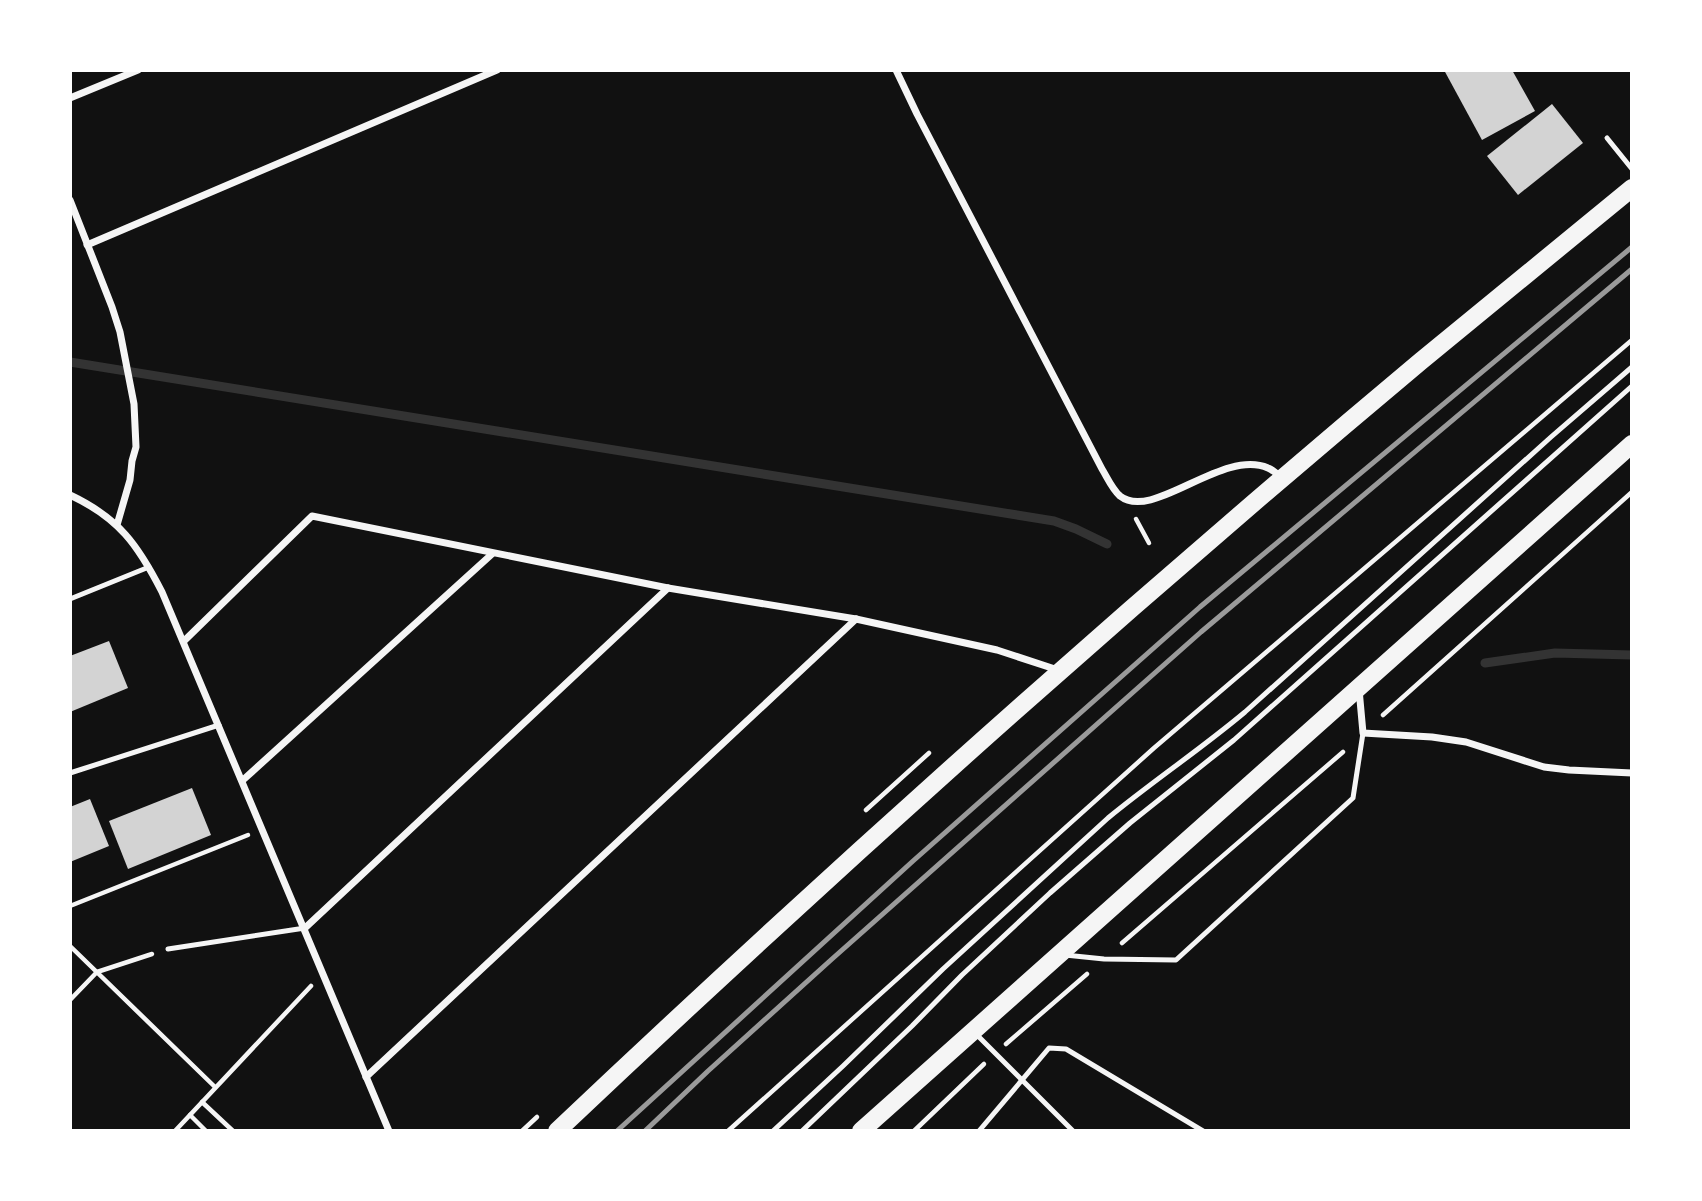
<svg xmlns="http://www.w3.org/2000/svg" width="1702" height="1201" font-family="'Fira Sans Condensed',sans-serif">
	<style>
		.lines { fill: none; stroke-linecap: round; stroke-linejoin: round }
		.stream { stroke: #333; stroke-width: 9 }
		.building { fill: #d3d3d3 }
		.path { stroke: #f5f5f5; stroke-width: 4.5 }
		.service { stroke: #f5f5f5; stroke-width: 5 }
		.minor { stroke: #f5f5f5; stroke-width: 7 }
		.primary { stroke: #f5f5f5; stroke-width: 18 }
		.rail { stroke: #9a9a9a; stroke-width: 5 }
	</style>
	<rect width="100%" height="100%" fill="#111"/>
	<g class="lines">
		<g class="stream">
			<polyline points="70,362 1054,521 1076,529 1107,544"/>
			<polyline points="1485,663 1555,653 1632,655"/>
		</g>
	</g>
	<g class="building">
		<polygon points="1444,70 1512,70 1535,111 1482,140"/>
		<polygon points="1552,104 1583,143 1518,195 1487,156"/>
		<polygon points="109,641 128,688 70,712 70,656"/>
		<polygon points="192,788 211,835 128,869 109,821"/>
		<polygon points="90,799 109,846 70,862 70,807"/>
	</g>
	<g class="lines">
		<g class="path">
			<polyline points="1136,519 1149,543"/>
			<polyline points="1383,715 1632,492"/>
			<polyline points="866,810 929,753"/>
			<polyline points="70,906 248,835"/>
			<polyline points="1122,943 1343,752"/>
			<polyline points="70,946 215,1087"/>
			<polyline points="70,1000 97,972 152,954"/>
			<polyline points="1006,1044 1087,974"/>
			<polyline points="202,1102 233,1131"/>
			<polyline points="190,1115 206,1131"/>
			<polyline points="175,1131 311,986"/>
			<polyline points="522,1131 537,1117"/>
			<polyline points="728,1131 1154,748 1632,340"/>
			<polyline points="914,1131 984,1064"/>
		</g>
		<g class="service">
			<polyline points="1607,138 1632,169"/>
			<polyline points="70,599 149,567"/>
			<polyline points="70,773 219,725"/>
			<polyline points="168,949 305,928"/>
			<polyline points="1065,955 1104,959 1176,960 1353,798 1363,733"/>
			<polyline points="975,1033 1073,1131"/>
			<path d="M773 1131 843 1066 943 969 1108 818C1153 781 1201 749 1245 712L1551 437 1632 367"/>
			<polyline points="802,1131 912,1026 962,975 1050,893 1130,823 1234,740 1632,386"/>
			<polyline points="979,1131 1049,1048 1066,1049 1203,1131"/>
		</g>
		<g class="minor">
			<path d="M896 70 917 114 1102 469C1107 477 1112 489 1120 496 1153 522 1222 448 1268 468 1273 470 1277 474 1281 477"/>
			<polyline points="70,98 138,70"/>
			<polyline points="70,200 112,307 120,332 134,404 136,447 132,461 130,480 117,525"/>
			<polyline points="87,245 497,70"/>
			<path d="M70 495C119 518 138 545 162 592L389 1131"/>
			<polyline points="184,641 312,516 668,588 856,619 997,650 1058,670"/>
			<polyline points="1359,689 1363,733 1432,737 1466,742 1544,767 1569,770 1632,773"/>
			<polyline points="243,780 492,554"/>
			<polyline points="305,928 668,588"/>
			<polyline points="366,1077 856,619"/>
		</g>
		<g class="primary">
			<path d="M557 1131C837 866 1125 609 1421 361 1491 303 1562 246 1632 188"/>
			<polyline points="861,1131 1632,444"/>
		</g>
		<g class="rail">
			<polyline points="617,1131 913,861 1200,607 1632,247"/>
			<polyline points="645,1131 708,1071 832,959 1201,632 1632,269"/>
		</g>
	</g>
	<rect width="1702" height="1201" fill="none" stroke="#ffffff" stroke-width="144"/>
</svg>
